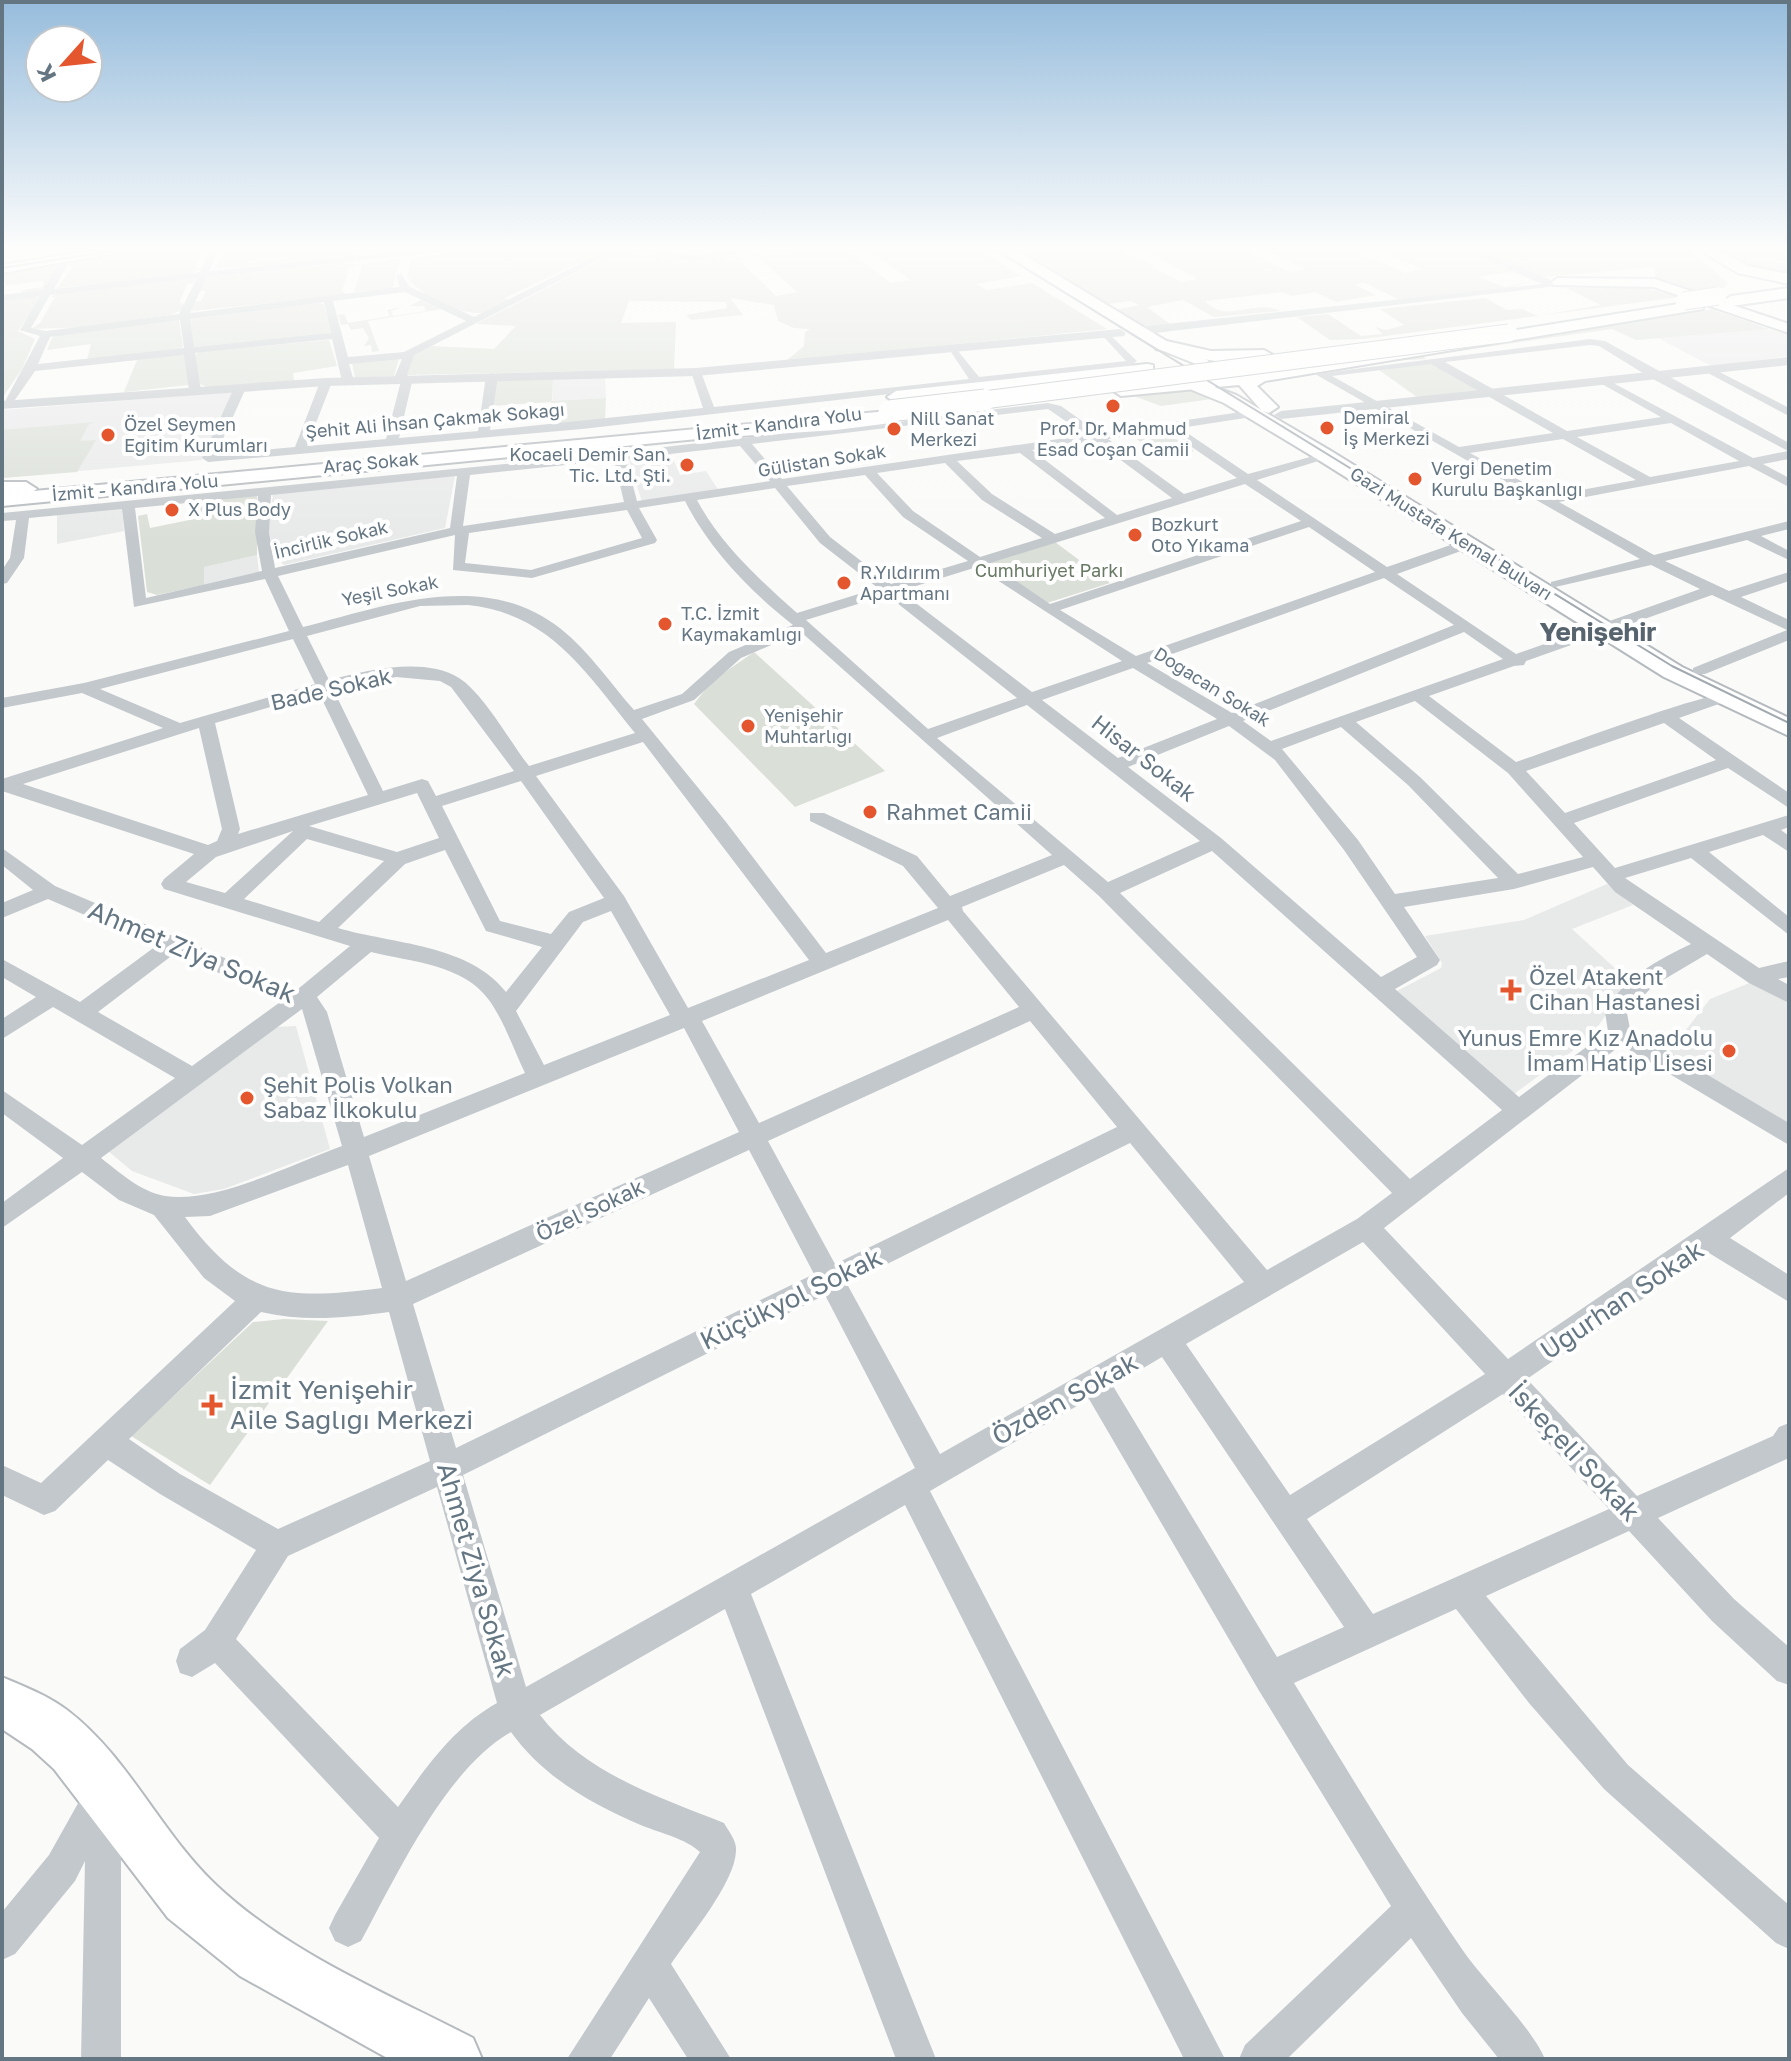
<svg xmlns="http://www.w3.org/2000/svg" width="1791" height="2061" font-family="'Golos Text',sans-serif">
	<style>
		.built { fill: #e8e9e9 }
		.green { fill: #dadfd7 }
		.lines { fill: none; stroke-linecap: round; stroke-linejoin: round }
		.secondary-casing { stroke: #b3babf; stroke-width: 4 }
		.primary-casing { stroke: #b5babe; stroke-width: 4 }
		.trunk-casing { stroke: #b4b9bd; stroke-width: 4 }
		.motorway-casing { stroke: #b4b9bd; stroke-width: 4 }
		.minor { fill: #c3c8cc; fill-rule: evenodd }
		.tertiary { fill: #c3c8cc; fill-rule: evenodd }
		.secondary { fill: #fff; fill-rule: evenodd }
		.primary { fill: #fff; fill-rule: evenodd }
		.trunk { fill: #fff; fill-rule: evenodd }
		.motorway { fill: #fff; fill-rule: evenodd }
		.tram { stroke: #a2aab0; stroke-width: 2 }
		.trunk-bridge-far1-casing { stroke: #b4b9bd; stroke-width: 19; stroke-linecap: butt }
		.trunk-bridge-casing { stroke: #b4b9bd; stroke-width: 23; stroke-linecap: butt }
		.trunk-bridge-far1 { stroke: #fff; stroke-width: 17 }
		.trunk-bridge { stroke: #fff; stroke-width: 21 }
		.poi-dot { fill: #e4572e; stroke: #fff; stroke-width: 3 }
		.labels { text-anchor: middle; stroke-width: 8; stroke-linejoin: round; paint-order: stroke }
		.far-poi-label { font-size: 18px; fill: #657683; stroke: #fff; text-anchor: start }
		.far-street-label { font-size: 18px; fill: #657683; stroke: #fff }
		.far-park-label { font-size: 18px; fill: #687a64; stroke: #fff }
		.street-label { font-size: 22px; fill: #657683; stroke: #fff }
		.poi-label { font-size: 22px; fill: #657683; stroke: #fff; text-anchor: start }
		.far-district-label { font-size: 26px; font-weight: bold; fill: #57646e; stroke: #fff }
		.near-street-label { font-size: 26px; fill: #657683; stroke: #fff }
		.near-poi-label { font-size: 26px; fill: #657683; stroke: #fff; text-anchor: start }
	</style>
	<rect width="100%" height="100%" fill="#fafaf8"/>
	<g class="built">
		<polygon points="1769,329 1789,335 1789,356 1713,367 1658,338"/>
		<polygon points="605,378 606,398 570,400 552,426 553,379"/>
		<polygon points="235,392 202,460 2,478 2,410"/>
		<polygon points="670,452 680,475 706,471 719,491 642,502 628,457"/>
		<polygon points="455,476 445,528 284,565 274,555 268,527 273,494"/>
		<polygon points="122,507 124,531 57,544 57,514"/>
		<polygon points="257,555 259,572 204,585 203,567"/>
		<polygon points="1607,884 1633,905 1572,929 1629,981 1590,1038 1514,1094 1397,991 1441,968 1442,963 1425,936 1524,920"/>
		<polygon points="1752,982 1789,1003 1789,1123 1668,1053 1710,999"/>
		<polygon points="296,1026 330,1149 224,1189 194,1194 132,1171 108,1151 277,1027"/>
	</g>
	<g class="green">
		<polygon points="139,251 202,251 195,268 201,268 190,274 57,288 73,267 68,267 70,262"/>
		<polygon points="224,251 355,251 355,254 360,254 359,258 210,269 217,266"/>
		<path d="M455 251H604L505 298 510 301C503 304 494 310 487 312 462 318 420 295 407 277L411 259Z"/>
		<polygon points="619,251 689,260 740,255 745,258 739,260 776,296 797,292 758,257 748,254 849,251 891,283 910,280 870,251 982,251 1021,276 976,284 987,290 1032,283 1107,329 785,362 804,346 805,332 810,329 794,328 778,321 774,305 730,298 743,315 691,320 686,315 727,308 726,302 629,301 621,323 676,322 674,369 407,375 413,354 432,346 494,349 516,326 476,324"/>
		<path d="M1016 251H1121L1154 265 1150 266 1181 282 1198 279 1145 251H1246L1290 272 1306 269 1269 251H1354L1405 273 1423 269 1380 251H1466L1515 271 1478 277 1505 287 1533 281 1496 291 1400 300 1363 282 1355 285 1376 295 1336 302 1315 292 1292 296 1282 292 1205 301C1226 325 1255 298 1281 311L1214 317 1183 300 1147 307 1170 324 1139 328 1111 311 1139 305 1130 301 1101 305Z"/>
		<path d="M1476 251H1691L1728 283C1712 304 1678 286 1656 281L1654 267 1543 277Z"/>
		<polygon points="1713,251 1789,251 1789,278 1760,273"/>
		<polygon points="397,259 400,260 392,289 354,292 363,264"/>
		<polygon points="56,263 58,266 45,290 22,293 23,290 43,287 44,281 6,285 2,271"/>
		<polygon points="344,263 356,264 349,268 342,291 346,293 339,296 191,311 195,302 201,301 206,291 200,291 206,277"/>
		<polygon points="196,278 194,283 187,284 179,303 185,304 182,310 170,315 88,327 31,329 40,323 55,297 50,297 59,293"/>
		<polygon points="1641,287 1680,297 1363,339 1330,340 1297,317 1328,314 1361,336 1383,334 1375,327 1386,330 1404,325 1380,309 1485,298 1507,310 1522,309 1538,316 1601,305 1566,288"/>
		<polygon points="43,295 18,331 35,339 22,369 2,398 3,300"/>
		<polygon points="421,300 442,309 368,321 379,351 372,352 371,345 364,346 369,338 363,328 351,330 348,324 341,325 338,315 344,314 348,323 390,316 387,310 403,307 391,311 393,316 426,311 424,306 409,306"/>
		<polygon points="315,302 324,304 331,332 325,335 193,347 187,320"/>
		<polygon points="1711,309 1769,329 1636,340 1612,329 1423,356 1426,359 1367,362"/>
		<polygon points="179,320 183,347 175,351 87,360 91,344 47,350 52,338 62,333"/>
		<polygon points="329,340 337,366 293,373 294,381 207,387 200,384 194,355 200,352"/>
		<polygon points="178,354 185,355 189,385 124,392 137,360"/>
		<polygon points="399,358 394,376 355,378 352,363"/>
		<polygon points="1433,363 1479,390 1417,397 1379,370"/>
		<polygon points="553,379 552,401 606,398 605,420 552,426 551,402 491,406 495,380"/>
		<polygon points="1188,390 1219,398 1161,406 1128,394"/>
		<polygon points="95,422 89,424 80,441 96,440 77,472 2,478 2,430"/>
		<polygon points="1164,431 1194,451 1165,458 1132,436"/>
		<polygon points="257,494 257,555 204,567 204,585 157,595 147,592 138,516 147,514 150,528 199,518 202,499"/>
		<polygon points="1055,542 1110,583 1047,603 987,562"/>
		<polygon points="754,652 885,771 795,807 694,704 712,681"/>
		<polygon points="284,1319 328,1321 210,1485 131,1436 253,1322"/>
	</g>
	<g class="lines">
		<g class="secondary-casing">
			<polygon id="secondary" points="1558,278 1655,279 1789,324 1789,333 1654,287 1553,285 1552,282"/>
		</g>
		<g class="primary-casing">
			<g id="primary">
				<polygon points="90,251 127,251 2,273 2,265"/>
				<polygon points="1000,251 1018,251 1168,342 1209,361 1201,366 1156,348"/>
				<polygon points="1198,381 1236,395 1331,451 1682,667 1789,718 1789,736 1664,677 1317,459 1224,403 1192,390 1189,386"/>
				<path d="M2 1677C25 1687 47 1695 67 1710 129 1757 161 1834 217 1886 290 1954 386 1993 473 2038L482 2059H389L240 1976 168 1918 54 1769 32 1749 2 1729Z"/>
			</g>
		</g>
		<g class="trunk-casing">
			<g id="trunk">
				<polygon points="1701,251 1720,251 1748,266 1789,274 1789,284 1738,273"/>
				<polygon points="1789,288 1789,298 1731,306 1723,301 1731,296"/>
				<polygon points="1697,301 1703,303 1703,309 1265,381 1257,386 1278,407 1269,413 1262,411 1239,385 1121,396 1112,390 1121,384 1206,380"/>
				<path d="M1162 340 1211 351 1264 350 1273 355C1254 373 1180 355 1156 349L1153 345Z"/>
				<polygon points="1147,364 1153,365 1153,373 896,403 887,397 896,391"/>
				<polygon points="931,407 941,413 938,417 836,430 708,438 2,506 2,494"/>
			</g>
		</g>
		<g class="motorway-casing">
			<polygon id="motorway" points="2,482 26,482 37,489 26,496 2,496"/>
		</g>
		<g class="minor">
			<path d="M66 251H75L54 289 200 272 209 251H218L209 271 410 251H447L207 277 190 313 400 287 396 276 401 273 410 287 474 317 605 251H617L414 355 407 375 413 378 399 438 478 431 486 376 492 373 498 376 490 430 703 408 691 372 696 369 701 372 714 407 969 379 949 349 954 346 979 377 1126 361 1101 334 1106 331 1137 361 1129 367 582 429 208 462 202 458 234 388 240 385 246 388 216 454 295 447 320 382 326 379 332 382 307 446 386 439 401 381 394 378 402 359 349 364 354 381 348 384 342 381 332 339 195 353 201 390 195 393 189 390 184 355 35 371 10 407H2L40 336 20 330 40 296 2 301V295L43 290ZM197 278 179 314 46 331 31 328 50 295ZM405 292 466 321 404 352 348 357 333 301ZM324 302 331 333 194 347 190 319ZM180 320 184 348 38 364 50 337Z"/>
			<path d="M1590 339 1605 341 1789 443V459L1763 464 1789 478V487L1749 466 1559 502 1654 555 1789 521V529L1761 536 1789 551V560L1747 540 1665 561 1729 591 1789 572V581L1741 597 1789 620V640L1705 674H1693V668L1787 630 1712 595 1526 661 1524 665 1514 666 1429 696 1516 762C1547 752 1712 689 1730 694V700L1679 718 1789 793V808L1728 768 1574 823 1615 868 1789 815V827L1781 830 1789 836V852L1763 835 1709 852 1789 917V935L1691 858 1625 878 1759 968 1789 961V977L1778 979 1789 985V1003L1749 983 1707 954 1653 986 1627 1013 1630 1029 1789 1123V1145L1621 1045 1384 1228 1508 1359 1789 1168V1193L1730 1238 1789 1275V1302L1709 1253 1527 1379 1637 1496 1773 1436 1779 1427 1789 1423V1458L1658 1518 1734 1599 1789 1647V1685L1777 1681 1712 1621 1629 1531 1486 1596 1628 1765 1789 1905V1949L1776 1943 1604 1789 1529 1703 1456 1609 1294 1683C1349 1773 1404 1865 1464 1952 1486 1983 1532 2028 1545 2059H1499L1462 2013 1411 1938 1287 2059H1239L1245 2045 1391 1906 1258 1689 1089 1399 930 1491 1225 2059H1184L905 1505 751 1594 936 2059H896L725 1609 540 1715C584 1773 659 1797 724 1823 729 1832 737 1841 736 1851 735 1883 689 1937 671 1964L731 2059H688L649 1998 610 2059H567L700 1852C686 1839 661 1833 643 1826 592 1804 544 1778 511 1732 445 1770 397 1875 361 1941L348 1947 335 1941 329 1928 335 1915 379 1838 215 1663 192 1677 180 1673 176 1661 180 1649 205 1630 256 1550 160 1494 108 1460 55 1511 44 1515 2 1495V1465L41 1483 235 1301 204 1278 154 1215 119 1200 82 1172 2 1228V1203L63 1158 2 1113V1090L82 1145 175 1078 53 1007 2 1039V1019L36 997 2 977V959L80 1002 156 946 48 899 2 918V903L33 890 2 865V848L55 886 298 989 350 946 164 889 161 884 164 879 194 854 2 791V779L163 728 82 693 2 708V698L84 683 289 631 265 579 134 607 122 509 29 518 24 558 7 583 2 584V570L10 558 16 520 2 521V513L586 456 1048 403 1061 406 1099 433 1254 410 1258 412V416L1180 428 1248 474 1328 452V458L1257 480 1387 567 1462 541H1472V547L1397 574 1516 654 1700 589 1651 565 1551 588V582L1640 559 1315 374ZM1590 345 1599 346 1651 378 1788 451 1753 458 1604 378 1600 383 1661 417 1567 431 1445 362ZM1431 364 1553 433 1459 447 1332 376ZM1048 409 1086 435 782 479 752 444ZM1671 423 1739 461 1650 477 1577 437ZM1167 430 1237 478 1184 494 1108 439ZM1563 439 1636 480 1548 496 1470 453ZM1095 441 1172 498 1117 515 1032 450ZM740 446 770 481 637 501 626 459ZM1020 453 1105 518 1055 534 992 494 957 461ZM614 460 624 502 463 526 470 475ZM945 463 982 500 1042 538 980 557 913 511 877 473ZM865 475 903 517 968 561 891 584 830 537 787 486ZM457 476 450 528 275 568 269 532 271 495ZM1245 484 1301 521 1050 604 990 563ZM775 488 820 543 878 588 797 613C759 579 721 545 697 500ZM258 496 255 532 262 571 146 598 135 508ZM685 501C709 549 751 592 793 625L729 652 682 694 634 710C610 683 589 651 561 629 485 568 385 606 303 627L278 576 455 535 453 570 532 578 655 543 657 540 639 508ZM627 510 642 538 531 570 465 563 469 533ZM1309 527 1375 572 1136 656 1060 610ZM977 567 1122 661 1032 692 900 591ZM1384 578 1454 625 1232 713 1147 663ZM887 595 1017 698 928 729 806 620ZM468 605C551 614 586 673 635 733L529 766C510 742 484 694 459 678 423 656 366 671 329 680L307 636 420 606ZM801 632 1052 855 950 896 917 856 824 813H810V821L903 866 938 908 826 953 726 822 642 719 694 700 741 658ZM1464 632 1503 659 1271 741 1243 721ZM293 639 315 684 180 723 100 689ZM1133 668 1217 719 1118 758 1042 700ZM396 677 440 681 451 687 514 771 436 796 428 781 422 779 383 791 333 689ZM319 693 368 795 238 834 240 829 215 723ZM1415 701 1508 773 1583 857 1518 874 1420 777 1356 722ZM1027 705 1200 841 1108 882 937 738ZM1664 723 1716 760 1565 813 1526 771ZM1229 726 1275 760 1344 850 1417 957 1381 977 1221 838 1128 767ZM1341 727 1408 785 1498 878 1395 894 1358 840 1282 749ZM199 728 222 829 217 841 208 845 23 784ZM643 742 809 960 688 1008 624 896 536 776ZM521 781 604 898 569 912 551 934 500 921 442 806ZM417 793 439 838 397 852 309 826ZM293 831 225 893 186 882 216 857ZM307 839 384 861 319 922 244 899ZM445 850 486 931 542 947 506 992C469 944 392 944 338 928L405 864ZM1212 851 1502 1110 1410 1179 1120 893ZM1064 865 1099 896 1392 1193 1357 1219 1267 1270 963 911 962 907ZM1593 867 1615 892 1691 944C1658 960 1623 978 1605 1012L1608 1031 1519 1097 1395 989 1437 965 1440 960 1404 907 1514 889ZM611 911 670 1015 544 1065 516 1011 583 922ZM948 920 1019 1007 759 1123 702 1021ZM371 952C411 962 463 964 489 1000 504 1021 514 1050 525 1073L364 1137 327 1012 317 997ZM174 954 283 1000 192 1066 98 1012ZM302 1009 342 1146C294 1163 216 1204 165 1196 141 1192 119 1172 101 1158ZM1030 1021 1117 1127 835 1264 768 1141ZM684 1028 739 1132 406 1281 369 1156ZM1130 1143 1244 1282 940 1454 847 1284ZM749 1150 814 1274 456 1448 413 1304ZM348 1165 382 1288C287 1300 245 1299 185 1217L210 1216ZM1363 1242 1485 1374 1290 1495 1186 1344ZM825 1295 915 1468 526 1687 463 1475ZM261 1312C304 1322 345 1318 389 1312L430 1461 278 1529 180 1474 129 1439ZM1162 1357 1344 1627 1277 1657 1113 1386ZM1503 1394 1609 1509 1373 1614 1307 1519ZM437 1487 497 1703C454 1727 426 1767 398 1807L236 1639 288 1556Z"/>
			<polygon points="1710,367 1789,408 1789,416 1706,372"/>
			<polygon points="102,1777 114,1782 121,1804 121,2059 81,2059 85,1861 75,1881 15,1954 2,1960 2,1912 49,1855 90,1782"/>
		</g>
		<g class="tertiary">
			<polygon points="636,251 694,255 752,251 694,261"/>
			<polygon points="1466,251 1481,251 1549,279 1557,286 1138,335 1132,331 1138,327 1542,284"/>
			<polygon points="1120,329 1126,333 1124,336 696,376 326,386 2,409 2,401 326,378 696,368"/>
			<polygon points="1789,357 1789,365 1281,419 1274,415 1281,411"/>
		</g>
		<use href="#secondary" class="secondary"/>
		<use href="#primary" class="primary"/>
		<use href="#trunk" class="trunk"/>
		<use href="#motorway" class="motorway"/>
		<g class="tram">
			<polyline points="997,251 1672,666 1789,723"/>
			<polyline points="2,268 113,251"/>
		</g>
		<g class="trunk-bridge-far1-casing">
			<g id="trunk-bridge-far1">
				<polyline points="1684,301 1718,296"/>
				<polyline points="968,402 1509,333"/>
			</g>
		</g>
		<g class="trunk-bridge-casing">
			<polyline id="trunk-bridge" points="889,411 985,400"/>
		</g>
		<use href="#trunk-bridge-far1" class="trunk-bridge-far1"/>
		<use href="#trunk-bridge" class="trunk-bridge"/>
	</g>
	<linearGradient id="sky" x2="0" y2="1"><stop stop-color="#96bcdc"/><stop offset="0.46" stop-color="#fdfdfc"/><stop offset="1" stop-color="#fdfdfc" stop-opacity="0"/></linearGradient>
	<rect width="1791" height="540" fill="url(#sky)"/>
	<g class="poi-dot">
		<circle cx="1113" cy="406" r="8"/>
		<circle cx="1327" cy="428" r="8"/>
		<circle cx="894" cy="429" r="8"/>
		<circle cx="108" cy="435" r="8"/>
		<circle cx="687" cy="465" r="8"/>
		<circle cx="1415" cy="479" r="8"/>
		<circle cx="172" cy="510" r="8"/>
		<circle cx="1135" cy="535" r="8"/>
		<circle cx="844" cy="583" r="8"/>
		<circle cx="665" cy="624" r="8"/>
		<circle cx="748" cy="726" r="8"/>
		<circle cx="870" cy="812" r="8"/>
		<path d="M1507 978h8v8h8v8h-8v8h-8v-8h-8v-8h8z"/>
		<circle cx="1729" cy="1051" r="8"/>
		<circle cx="247" cy="1098" r="8"/>
		<path d="M208 1393h8v8h8v8h-8v8h-8v-8h-8v-8h8z"/>
	</g>
	<g class="labels">
		<g class="far-poi-label">
			<text x="1343" y="424">Demiral<tspan x="1343" dy="21">İş Merkezi</tspan></text>
			<text x="910" y="425">Nill Sanat<tspan x="910" dy="21">Merkezi</tspan></text>
			<text x="124" y="431">Özel Seymen<tspan x="124" dy="21">Eğitim Kurumları</tspan></text>
			<text x="1113" y="435" text-anchor="middle">Prof. Dr. Mahmud<tspan x="1113" dy="21">Esad Coşan Camii</tspan></text>
			<text x="671" y="461" text-anchor="end">Kocaeli Demir San.<tspan x="671" dy="21">Tic. Ltd. Şti.</tspan></text>
			<text x="1431" y="475">Vergi Denetim<tspan x="1431" dy="21">Kurulu Başkanlığı</tspan></text>
			<text x="188" y="516">X Plus Body</text>
			<text x="1151" y="531">Bozkurt<tspan x="1151" dy="21">Oto Yıkama</tspan></text>
			<text x="860" y="579">R.Yıldırım<tspan x="860" dy="21">Apartmanı</tspan></text>
			<text x="681" y="620">T.C. İzmit<tspan x="681" dy="21">Kaymakamlığı</tspan></text>
			<text x="764" y="722">Yenişehir<tspan x="764" dy="21">Muhtarlığı</tspan></text>
		</g>
		<g class="far-street-label">
			<text transform="translate(435 421) rotate(-5)" y="6">Şehit Ali İhsan Çakmak Sokağı</text>
			<text transform="translate(779 424) rotate(-7)" y="6">İzmit - Kandıra Yolu</text>
			<text transform="translate(822 461) rotate(-9)" y="6">Gülistan Sokak</text>
			<text transform="translate(371 463) rotate(-5)" y="6">Araç Sokak</text>
			<text transform="translate(135 488) rotate(-5)" y="6">İzmit - Kandıra Yolu</text>
			<text transform="translate(1451 534) rotate(32)" y="6">Gazi Mustafa Kemal Bulvarı</text>
			<text transform="translate(331 540) rotate(-13)" y="6">İncirlik Sokak</text>
			<text transform="translate(390 591) rotate(-11)" y="6">Yeşil Sokak</text>
			<text transform="translate(1212 687) rotate(32)" y="6">Doğacan Sokak</text>
		</g>
		<g class="far-park-label">
			<text x="1049" y="577">Cumhuriyet Parkı</text>
		</g>
		<g class="street-label">
			<text transform="translate(331 689) rotate(-13)" y="8">Bade Sokak</text>
			<text transform="translate(1144 758) rotate(38)" y="8">Hisar Sokak</text>
			<text transform="translate(590 1210) rotate(-25)" y="8">Özel Sokak</text>
		</g>
		<g class="poi-label">
			<text x="886" y="820">Rahmet Camii</text>
			<text x="1529" y="985">Özel Atakent<tspan x="1529" dy="25">Cihan Hastanesi</tspan></text>
			<text x="1713" y="1046" text-anchor="end">Yunus Emre Kız Anadolu<tspan x="1713" dy="25">İmam Hatip Lisesi</tspan></text>
			<text x="263" y="1093">Şehit Polis Volkan<tspan x="263" dy="25">Sabaz İlkokulu</tspan></text>
		</g>
		<g class="far-district-label">
			<text x="1598" y="641">Yenişehir</text>
		</g>
		<g class="near-street-label">
			<text transform="translate(192 952) rotate(23)" y="9">Ahmet Ziya Sokak</text>
			<text transform="translate(791 1299) rotate(-26)" y="9">Küçükyol Sokak</text>
			<text transform="translate(1622 1300) rotate(-34)" y="9">Uğurhan Sokak</text>
			<text transform="translate(1065 1399) rotate(-29)" y="9">Özden Sokak</text>
			<text transform="translate(1574 1452) rotate(47)" y="9">İskeçeli Sokak</text>
			<text transform="translate(476 1570) rotate(74)" y="9">Ahmet Ziya Sokak</text>
		</g>
		<g class="near-poi-label">
			<text x="230" y="1399">İzmit Yenişehir<tspan x="230" dy="30">Aile Sağlığı Merkezi</tspan></text>
		</g>
	</g>
	<rect width="1791" height="2061" fill="none" stroke="#657683" stroke-width="8"/>
	<g transform="translate(64 64) rotate(243)"><circle r="38" fill="#ffffff" stroke="#c1c8cd" stroke-width="2"/>
	<path d="M0-6L14 30L0 20L-14 30Z" fill="#e4572e"/>
	<text y="-12" font-size="22" font-weight="bold" text-anchor="middle" fill="#657683">K</text>
	</g>
</svg>
